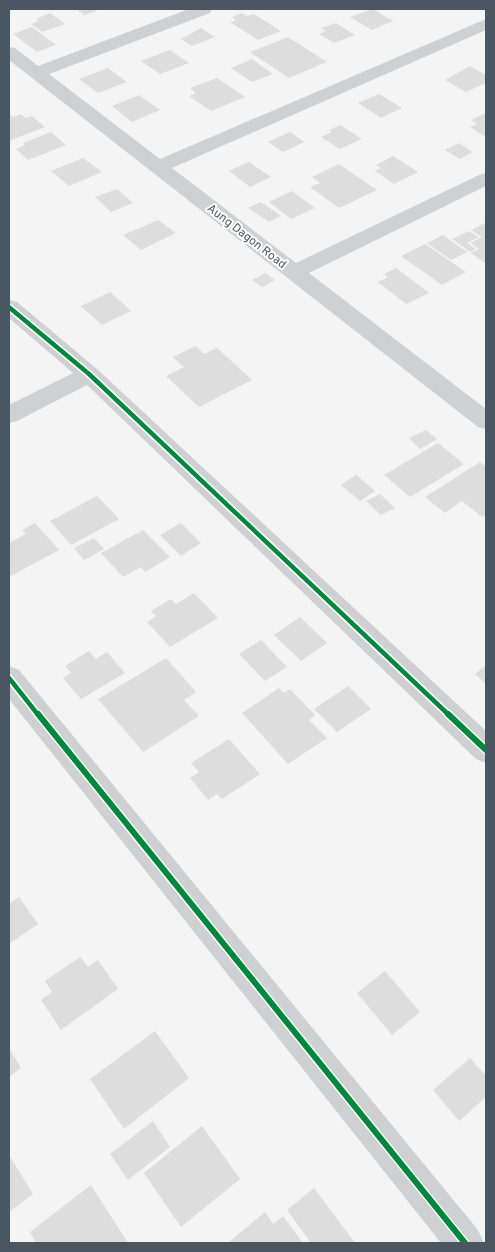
<svg xmlns="http://www.w3.org/2000/svg" width="495" height="1252" font-family="Overpass,sans-serif">
	<style>
		.building { fill: #ddddde }
		.lines { fill: none; stroke-linecap: round; stroke-linejoin: round }
		.street { fill: #ced0d2; fill-rule: evenodd }
		.cycleway-far2-casing { stroke: #fff; stroke-width: 5.5 }
		.cycleway-far1-casing { stroke: #fff; stroke-width: 8 }
		.cycleway-casing { stroke: #fff; stroke-width: 9 }
		.cycleway-far2 { stroke: #00873e; stroke-width: 4 }
		.cycleway-far1 { stroke: #00873e; stroke-width: 4.5 }
		.cycleway { stroke: #00873e; stroke-width: 6 }
		.labels { text-anchor: middle; stroke-width: 4; stroke-linejoin: round; paint-order: stroke }
		.far-street-label { font-size: 12px; fill: #4a5661; stroke: #fff }
	</style>
	<rect width="100%" height="100%" fill="#f4f4f4"/>
	<g class="building">
		<polygon points="76,9 101,9 85,15"/>
		<polygon points="373,9 393,21 372,30 350,17"/>
		<polygon points="50,13 65,24 42,32 31,24 39,21 36,19"/>
		<polygon points="242,13 247,16 254,14 281,31 258,40 230,22 236,20 232,17"/>
		<polygon points="336,23 355,35 334,43 319,34 326,31 321,28"/>
		<polygon points="32,27 56,45 37,52 13,34"/>
		<polygon points="201,28 215,37 192,46 181,39"/>
		<polygon points="288,37 327,62 289,78 250,52"/>
		<polygon points="170,50 189,63 160,74 141,61"/>
		<polygon points="252,59 273,74 252,82 231,68"/>
		<polygon points="470,66 486,75 486,83 466,92 445,80"/>
		<polygon points="108,68 127,82 98,93 79,79"/>
		<polygon points="217,78 245,97 211,111 189,96 196,93 190,88"/>
		<polygon points="379,94 402,108 381,118 358,103"/>
		<polygon points="139,95 160,110 132,122 112,106"/>
		<polygon points="486,113 486,137 470,127 477,124 471,120"/>
		<polygon points="9,114 13,117 21,114 26,118 32,116 45,127 9,141"/>
		<polygon points="340,125 362,139 340,149 321,137 332,132 329,130"/>
		<polygon points="51,132 66,145 28,160 16,149 25,145 23,143"/>
		<polygon points="290,132 304,142 283,152 268,142"/>
		<polygon points="459,143 473,152 460,159 445,150"/>
		<polygon points="393,156 418,172 394,184 375,171 381,168 376,165"/>
		<polygon points="83,158 102,172 69,186 51,171"/>
		<polygon points="249,162 271,177 250,187 229,171"/>
		<polygon points="339,164 377,190 339,208 310,187 320,183 312,177"/>
		<polygon points="117,189 133,203 111,212 95,197"/>
		<polygon points="292,191 315,208 291,219 269,202"/>
		<polygon points="261,202 281,216 269,222 248,208"/>
		<polygon points="158,220 176,233 141,250 123,235"/>
		<polygon points="485,223 486,224 486,264 471,253 479,249 470,243 482,237 471,230"/>
		<polygon points="469,231 479,237 467,243 476,249 470,252 452,239"/>
		<polygon points="443,235 467,252 451,260 427,243"/>
		<polygon points="425,244 466,272 442,285 401,256"/>
		<polygon points="396,268 429,293 406,304 378,282 388,277 384,274"/>
		<polygon points="265,273 275,280 262,287 252,280"/>
		<polygon points="110,292 131,311 102,325 81,306"/>
		<polygon points="196,346 204,354 217,348 252,380 199,407 166,376 184,367 173,357"/>
		<polygon points="426,430 437,439 420,449 409,438"/>
		<polygon points="438,443 464,464 410,497 384,475"/>
		<polygon points="480,462 486,467 486,515 482,517 462,501 445,513 425,497"/>
		<polygon points="356,475 375,491 360,501 341,485"/>
		<polygon points="380,494 395,508 381,515 366,501"/>
		<polygon points="97,496 119,519 71,545 50,521"/>
		<polygon points="35,523 59,550 9,577 9,543 26,534 22,530"/>
		<polygon points="181,523 201,543 181,556 160,535"/>
		<polygon points="143,530 170,557 145,572 141,567 123,577 101,553"/>
		<polygon points="94,538 104,549 84,560 74,548"/>
		<polygon points="194,593 218,618 170,647 147,622 156,616 151,611 171,599 176,604"/>
		<polygon points="300,617 327,643 301,661 274,635"/>
		<polygon points="261,640 287,667 265,681 239,654"/>
		<polygon points="89,651 96,659 107,652 125,673 81,699 63,678 71,673 65,666"/>
		<polygon points="166,658 196,692 184,700 199,716 143,752 98,699"/>
		<polygon points="486,665 486,684 475,674"/>
		<polygon points="348,686 371,709 337,732 314,709"/>
		<polygon points="279,688 284,693 290,689 315,715 309,720 327,738 288,764 242,713"/>
		<polygon points="229,739 260,774 222,799 217,794 208,800 190,778 199,772 191,763"/>
		<polygon points="19,897 38,924 9,944 9,904"/>
		<polygon points="80,957 88,967 98,960 118,989 61,1030 41,1000 52,992 45,981"/>
		<polygon points="385,971 420,1012 392,1035 357,993"/>
		<polygon points="155,1031 189,1078 124,1129 90,1079"/>
		<polygon points="9,1048 21,1068 9,1077"/>
		<polygon points="470,1058 486,1076 486,1097 459,1121 433,1090"/>
		<polygon points="153,1121 170,1147 128,1180 110,1154"/>
		<polygon points="202,1126 240,1179 181,1227 144,1173"/>
		<polygon points="11,1158 33,1194 9,1212 9,1159"/>
		<polygon points="91,1185 128,1243 36,1243 30,1232"/>
		<polygon points="314,1188 355,1243 311,1243 287,1210"/>
		<polygon points="265,1212 273,1224 283,1216 303,1243 228,1243"/>
	</g>
	<g class="lines">
		<g class="street">
			<polygon points="189,9 212,9 210,13 49,74 160,159 486,19 486,30 172,168 296,263 479,175 486,173 486,186 309,273 486,409 486,429 478,427 9,60 9,47 15,48 38,66"/>
			<polygon points="9,300 17,302 97,369 486,731 486,763 476,759 87,385 17,421 9,423 9,405 73,373 9,318"/>
			<polygon points="9,666 19,670 478,1230 484,1243 441,1243 9,699"/>
		</g>
		<g class="cycleway-far2-casing">
			<polyline id="cycleway-far2" points="9,307 11,309"/>
		</g>
		<g class="cycleway-far1-casing">
			<g id="cycleway-far1">
				<polyline points="10,308 89,374 450,716"/>
				<polyline points="9,678 39,716"/>
			</g>
		</g>
		<g class="cycleway-casing">
			<g id="cycleway">
				<polyline points="38,714 465,1243"/>
				<polyline points="448,714 486,750"/>
			</g>
		</g>
		<use href="#cycleway-far2" class="cycleway-far2"/>
		<use href="#cycleway-far1" class="cycleway-far1"/>
		<use href="#cycleway" class="cycleway"/>
	</g>
	<g class="labels">
		<g class="far-street-label">
			<text transform="translate(247 236) rotate(38)" y="4">Aung Dagon Road</text>
		</g>
	</g>
	<rect width="495" height="1252" fill="none" stroke="#4a5661" stroke-width="20"/>
</svg>
